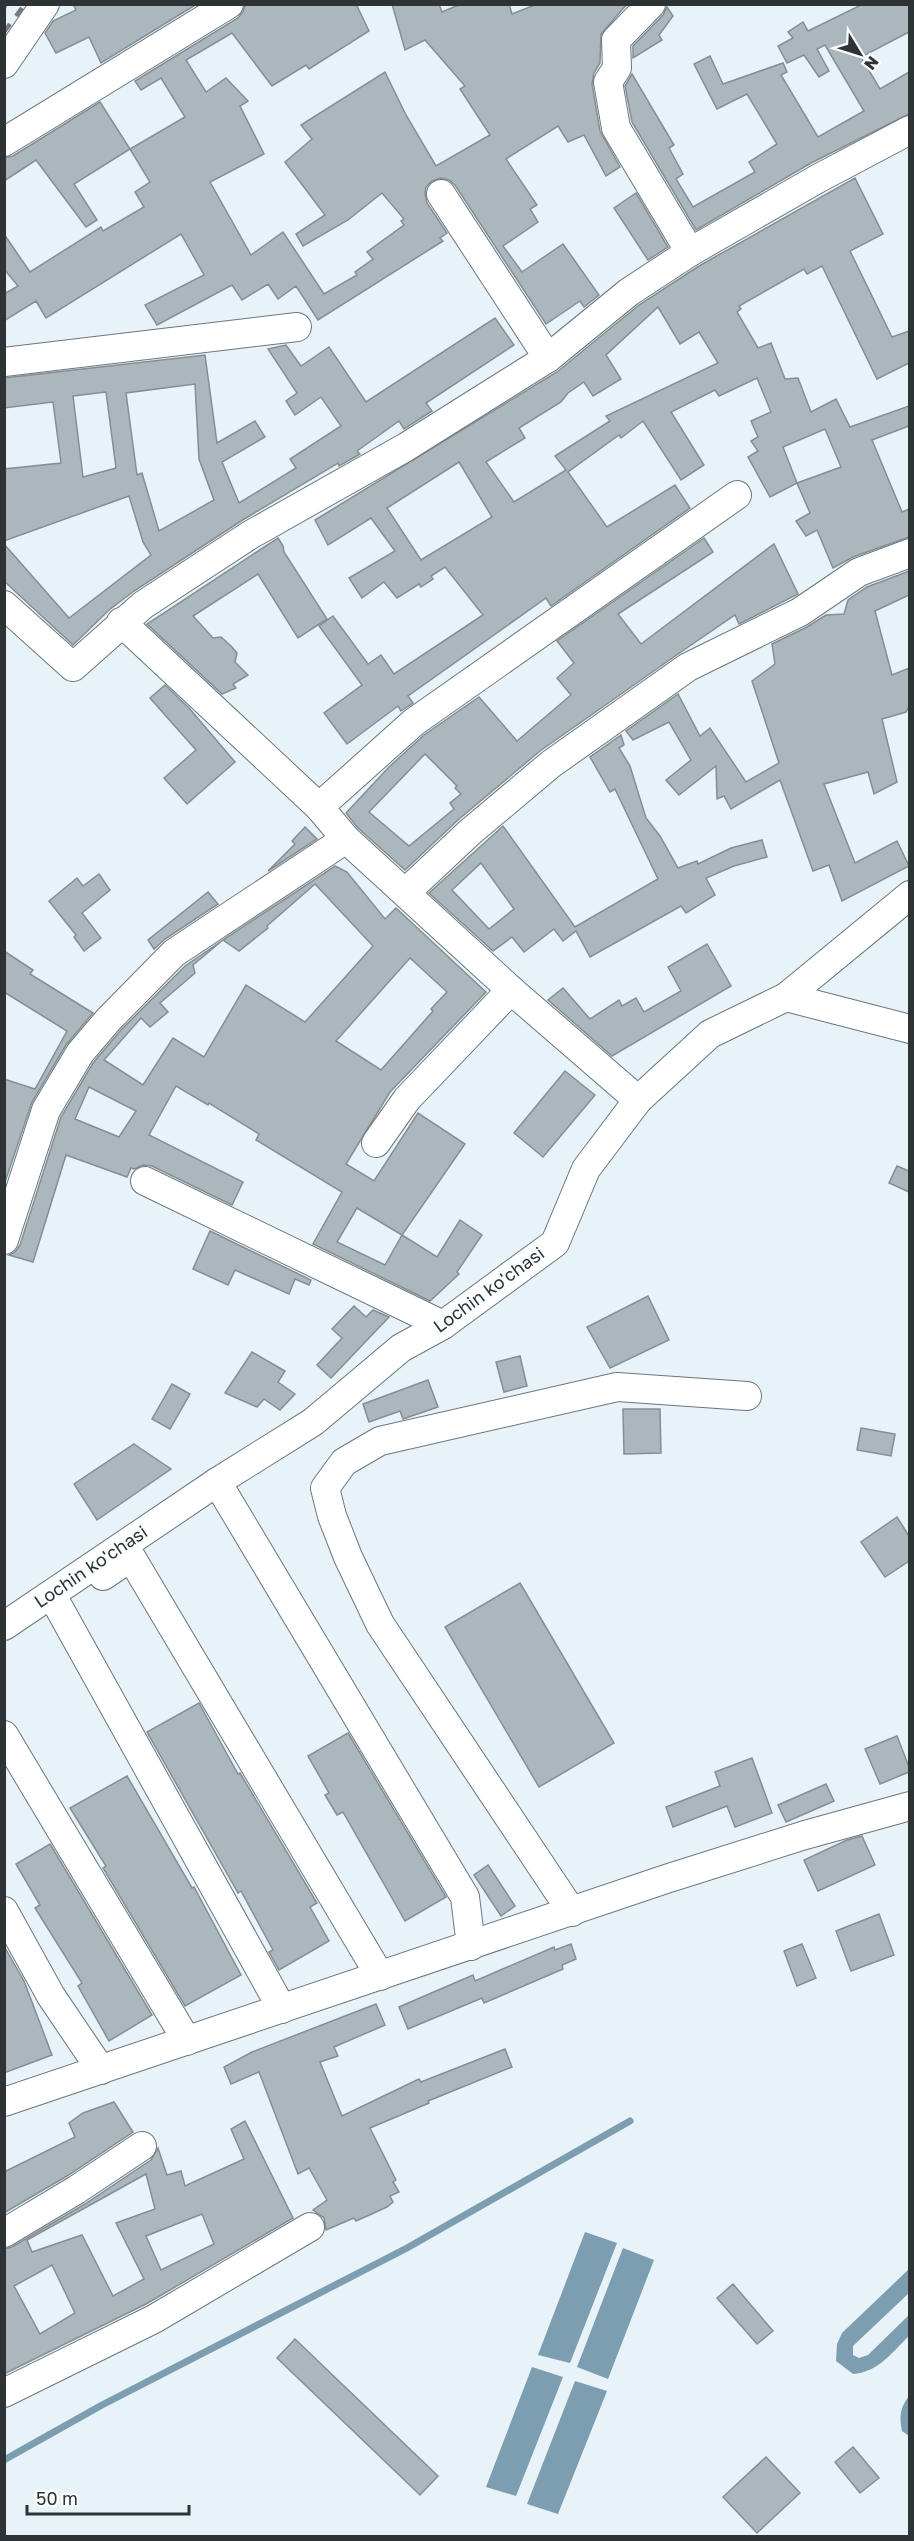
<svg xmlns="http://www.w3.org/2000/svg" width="914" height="2541" font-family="'Golos Text',sans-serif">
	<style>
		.water { fill: #7d9db0 }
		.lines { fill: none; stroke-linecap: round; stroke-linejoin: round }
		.stream { stroke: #7d9db0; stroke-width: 7 }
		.building { fill: #abb6bd; stroke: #848e95; stroke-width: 1.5; fill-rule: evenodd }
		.minor-casing { stroke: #6c767c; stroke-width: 30 }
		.minor { stroke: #fff; stroke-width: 28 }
		.rail { stroke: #747b7f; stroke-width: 4.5; stroke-dasharray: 10 10; stroke-linecap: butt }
		.labels { text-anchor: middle; stroke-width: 6; stroke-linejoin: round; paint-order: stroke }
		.street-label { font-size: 18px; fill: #2e3335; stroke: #fbfeff }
	</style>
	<rect width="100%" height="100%" fill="#e7f2f9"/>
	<g class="water">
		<polygon points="585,2232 617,2243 570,2363 538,2355"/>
		<polygon points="623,2248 654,2260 608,2379 577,2367"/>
		<path d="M909 2269V2293L853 2346V2355L859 2358 868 2355 909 2315V2336C892 2352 879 2372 853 2374L836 2361 837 2344 842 2333Z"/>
		<polygon points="532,2367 563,2377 516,2496 486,2487"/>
		<polygon points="575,2381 607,2391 558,2514 527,2504"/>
		<path d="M909 2396V2436L902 2431C899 2416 900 2408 909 2396Z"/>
	</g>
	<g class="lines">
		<polyline class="stream" points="4,2460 102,2405 407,2248 630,2121"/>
	</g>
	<g class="building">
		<polygon points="73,4 197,4 101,63 89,37 56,53 45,33 53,21 76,10"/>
		<polygon points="245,4 356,4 369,31 309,69 306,65 272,86 232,33 186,60 206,92 226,78 248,101 240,106 264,154 210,182 251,255 283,232 324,294 357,275 355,272 373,259 367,252 404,225 401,221 404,219 382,193 348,220 303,246 296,234 325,215 285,162 312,139 301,125 385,72 406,115 436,166 490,135 460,89 465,86 425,40 405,50 392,4 439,4 442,12 461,4 509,4 512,14 537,4 627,4 601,34 600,63 594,73 592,84 600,131 620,167 606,176 584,135 568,142 558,126 506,159 537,205 530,209 538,222 503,246 522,272 563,244 599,295 584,307 580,301 546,324 455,185 449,180 441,178 432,181 426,187 425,194 427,203 447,233 440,238 443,241 318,320 296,286 278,299 268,284 242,300 232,285 157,325 145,305 204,275 181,234 46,318 36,301 4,321 4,294 18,286 4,269 4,234 30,272 101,227 103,231 144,207 135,192 150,182 130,149 185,117 161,78 141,90 135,81 238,18 243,12"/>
		<polygon points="863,4 909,4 909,32 861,57 880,89 909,72 909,114 811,163 696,230 632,122 625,86 632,74 674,145 669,148 683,174 676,179 693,207 755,172 749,162 777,144 747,94 717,109 694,64 710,56 723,84 783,63 787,72 781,75 818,137 864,111 825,45 817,49 829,71 819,77 804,55 787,63 778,46 793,38 788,32 803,22 808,31"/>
		<polygon points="667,7 673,16 659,35 662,40 633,58 633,46 663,15"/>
		<polygon points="100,102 130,149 74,184 97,220 86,227 36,160 4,181 4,158 13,156"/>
		<path d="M855 178 883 234 850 251 892 337 909 331V363L877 379 822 266 807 274 804 269 739 306 741 309 737 312 758 348 771 343 785 379 798 378 811 412 836 399 850 427 909 406V426L872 440 902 512 909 509V537L853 557 833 568 817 530 806 536 796 521 810 513 797 483 770 497 748 457 758 451 751 441 758 437 751 421 771 412 757 378 719 396 715 390 671 412 704 465 681 480 643 421 621 438 619 435 568 472 607 527 675 485 690 508 551 606 546 598 408 696 413 703 401 711 398 706 347 744 324 713 362 685 319 626 333 616 368 664 381 655 394 674 483 615 445 567 431 576 433 579 421 587 419 584 397 598 384 582 362 598 349 578 395 551 371 518 328 545 315 520 557 372 639 305 699 266ZM658 307 680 344 699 332 718 363 606 416 610 421 555 456 566 470 514 502 486 462 525 438 519 428 561 402 568 393 584 382 593 396 621 379 606 355ZM825 429 841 467 797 483 783 447ZM459 462 492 517 421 560 387 508Z"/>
		<polygon points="636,193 668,247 648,260 614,208"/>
		<path d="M495 318 514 345 426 403 432 411 404 429 399 421 357 451 360 454 339 466 338 463 241 521 134 591 109 610 73 645 4 581V544L69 618 151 555 143 542 129 496 4 541V469L61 463 53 402 4 408V378L205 355 217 443 255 421 265 437 222 462 239 503 296 468 290 459 341 426 321 397 295 415 286 401 297 393 268 349 286 345 301 366 329 347 366 402ZM195 384 199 459 214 500 159 531 142 473 137 475 126 393ZM106 392 116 468 83 477 73 396Z"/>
		<polygon points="278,538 283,546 284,552 327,619 298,638 258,574 193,616 213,638 221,637 231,646 237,653 235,662 248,675 233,684 236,688 222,694 147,624"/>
		<path d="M704 538 713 552 618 614 641 644 774 544 798 594 739 624 735 615 678 654 540 751 459 819 405 870 358 828 346 813 389 767 424 735 479 697 517 741 571 695 557 678 574 663 557 641ZM425 754 457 786 455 788 461 794 450 803 454 809 409 846 369 812Z"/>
		<polygon points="909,571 909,595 875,611 892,675 909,668 909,707 906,712 882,719 897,782 874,794 868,772 824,784 855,863 897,841 909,866 842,901 829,865 813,871 780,780 731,809 724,796 717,799 716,766 679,795 666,780 691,760 669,722 633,740 626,731 678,694 700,736 710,728 746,782 779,763 752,681 775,664 772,644 807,627 826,615 844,614 848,600 867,587"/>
		<polygon points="165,685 189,708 235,762 187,804 164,778 196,750 150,698"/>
		<path d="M621 735 624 745 619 748 630 766 646 818 660 836 678 868 697 861 698 864 731 848 762 840 767 857 734 866 706 878 715 895 686 913 681 906 590 957 576 931 563 941 554 929 524 952 512 937 493 951 429 893 503 826 575 927 658 879 615 789 610 792 590 757ZM481 863 514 909 489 929 452 890Z"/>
		<polygon points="305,827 317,839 268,871 295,844 292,841"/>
		<path d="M335 866 347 872 385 919 396 908 486 992 390 1092 346 1164 374 1181 418 1113 465 1144 402 1235 437 1257 460 1220 482 1235 457 1272 459 1274 430 1301 313 1244 342 1192 256 1140 259 1134 209 1103 208 1105 176 1086 149 1135 243 1182 232 1205 152 1166 143 1165 134 1169 131 1168 127 1177 66 1155 33 1262 9 1255 15 1252 20 1245 61 1117 93 1063 121 1030 185 966 223 940 193 965 195 973 160 1003 168 1012 150 1027 141 1018 104 1060 143 1085 173 1038 204 1057 246 985 305 1022 373 946 315 884 267 926 268 928 239 951 223 940ZM410 958 447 992 431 1009 433 1011 381 1070 336 1041ZM89 1087 136 1111 119 1137 75 1119ZM357 1208 402 1235 385 1265 337 1242Z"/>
		<polygon points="99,874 110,890 82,913 101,938 84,951 74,937 76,935 49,901 77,878 83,886"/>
		<polygon points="208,892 218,904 165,939 154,949 148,940"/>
		<polygon points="707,944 731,986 612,1056 548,1000 563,988 590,1019 619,1000 622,1006 636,998 644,1012 681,991 668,967"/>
		<polygon points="4,951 33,970 30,974 93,1013 66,1045 32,1102 4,1185 4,1079 35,1089 67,1031 4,992"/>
		<polygon points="565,1071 595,1095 543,1157 514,1133"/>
		<polygon points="897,1166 909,1171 909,1192 889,1183"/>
		<polygon points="210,1231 311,1280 309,1285 295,1279 289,1294 235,1270 228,1285 193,1269"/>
		<polygon points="648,1296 669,1340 610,1368 587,1327"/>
		<polygon points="354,1306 366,1317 373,1310 389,1317 331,1378 317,1365 342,1338 332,1329"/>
		<polygon points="252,1352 285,1371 278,1382 295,1394 280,1410 264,1399 257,1407 225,1393"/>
		<polygon points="520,1356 527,1386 504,1392 496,1362"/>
		<polygon points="428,1380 438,1407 403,1419 400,1411 369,1422 363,1404"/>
		<polygon points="172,1384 190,1394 170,1429 152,1419"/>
		<polygon points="623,1409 660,1409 661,1453 624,1454"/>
		<polygon points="861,1428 895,1434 891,1456 857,1450"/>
		<polygon points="134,1444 171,1469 97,1520 74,1484"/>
		<polygon points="897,1517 909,1536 909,1561 885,1577 861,1542"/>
		<polygon points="520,1583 614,1743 539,1787 445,1627"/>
		<polygon points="199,1703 238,1774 240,1773 317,1903 310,1907 329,1941 279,1970 269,1952 273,1950 241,1891 238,1893 147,1732"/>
		<polygon points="348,1733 446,1897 405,1921 343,1812 337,1815 325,1795 329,1793 308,1756"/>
		<polygon points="897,1736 909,1767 909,1772 880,1784 865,1749"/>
		<polygon points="752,1758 772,1813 735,1827 727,1806 673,1827 666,1807 720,1786 715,1772"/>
		<polygon points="127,1776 192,1888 194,1887 241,1975 185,2006 103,1868 106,1866 70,1808"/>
		<polygon points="826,1784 834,1801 786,1822 778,1805"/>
		<polygon points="862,1836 875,1865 818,1891 804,1860 847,1840"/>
		<polygon points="50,1844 152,2015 109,2041 78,1986 82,1983 35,1908 40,1905 16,1864"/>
		<polygon points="488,1865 515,1906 501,1916 474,1875"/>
		<polygon points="879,1914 894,1955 851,1971 836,1931"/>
		<polygon points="571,1944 576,1959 562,1965 563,1969 484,2003 482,1998 408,2029 399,2007 473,1975 475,1981 554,1947 555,1950"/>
		<polygon points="802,1944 816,1978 797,1986 784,1951"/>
		<polygon points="4,1946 24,1981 52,2055 4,2073"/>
		<polygon points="376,2004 385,2025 334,2047 338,2056 320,2062 342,2116 419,2079 421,2082 505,2049 512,2067 428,2101 429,2103 370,2128 396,2180 393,2182 399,2192 390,2196 393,2202 387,2207 356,2221 354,2218 326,2230 324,2218 313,2210 327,2200 309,2168 298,2174 259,2072 231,2084 224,2067 252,2052"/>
		<polygon points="114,2102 133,2132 67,2176 4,2213 4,2172 75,2137 69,2123 83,2113"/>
		<path d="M245 2121 293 2218 146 2304 4 2374V2249L12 2247 85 2204 151 2160 158 2148 167 2175 181 2171 185 2186 244 2159 231 2129ZM146 2174 155 2209 116 2223 144 2279 113 2296 82 2235 32 2252 27 2240ZM202 2214 214 2244 161 2270 146 2236ZM52 2265 75 2313 40 2334 14 2286Z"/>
		<polygon points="733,2284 773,2331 757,2344 717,2298"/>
		<polygon points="295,2339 438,2476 420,2495 277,2358"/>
		<polygon points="853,2447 879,2478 860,2493 835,2462"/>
		<polygon points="766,2457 800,2493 757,2533 723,2497"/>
	</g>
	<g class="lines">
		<g class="minor-casing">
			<g id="minor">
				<polyline points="651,4 616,40 617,68 608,82 616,128 690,252"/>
				<polyline points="4,64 45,4"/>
				<polyline points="4,142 229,4"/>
				<polyline points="441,194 548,358"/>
				<polyline points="4,362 297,327"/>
				<polyline points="4,605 73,667 143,605 250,535 406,447 548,358 629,292 690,252 819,178 910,130"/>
				<polyline points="121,622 319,807 346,839 511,990 638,1100"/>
				<polyline points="319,807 414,722 737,495"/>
				<polyline points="406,892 470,832 551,764 688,667 800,612 859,572 910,553"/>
				<polyline points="786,997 910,1029"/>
				<polyline points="376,1143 407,1099 511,990"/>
				<polyline points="145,1181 443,1325"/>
				<polyline points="4,1240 46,1110 80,1053 109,1019 174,953 346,839"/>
				<polyline points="217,1482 465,1897 471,1946"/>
				<polyline points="103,1576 131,1557 380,1976"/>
				<polyline points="58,1606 282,2009"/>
				<polyline points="4,1626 217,1482 313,1422 401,1348 443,1325 555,1243 586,1169 638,1100 710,1034 786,997 910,895"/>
				<polyline points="4,1735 187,2041"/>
				<polyline points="4,1911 51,1996 101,2070"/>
				<polyline points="572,1912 380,1624 348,1557 332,1516 325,1488 344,1462 380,1441 617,1387 747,1396"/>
				<polyline points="4,2102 666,1879 805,1835 910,1806"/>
				<polyline points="4,2233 76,2190 142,2146"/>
				<polyline points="4,2393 154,2319 310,2227"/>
			</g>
		</g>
		<use href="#minor" class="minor"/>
		<g class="rail">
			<polyline points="4,7 6,4"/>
			<polyline points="4,32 25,4"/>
		</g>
	</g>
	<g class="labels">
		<g class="street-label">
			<text transform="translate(489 1290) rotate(-36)" y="6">Lochin ko'chasi</text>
			<text transform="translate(91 1567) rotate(-34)" y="6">Lochin ko'chasi</text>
		</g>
	</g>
	<rect width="914" height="2541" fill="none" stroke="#2e3335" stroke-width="12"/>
	<g transform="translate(860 54) rotate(128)" stroke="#fbfeff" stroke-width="4.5" paint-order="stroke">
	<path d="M0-4.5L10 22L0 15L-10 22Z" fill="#2e3335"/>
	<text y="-9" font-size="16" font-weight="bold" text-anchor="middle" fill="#2e3335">N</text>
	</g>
	<path d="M27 2505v9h162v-9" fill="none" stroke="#2e3335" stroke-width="3"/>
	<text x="36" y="2505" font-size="18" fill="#2e3335" stroke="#fbfeff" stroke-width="4.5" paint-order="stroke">50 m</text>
</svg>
